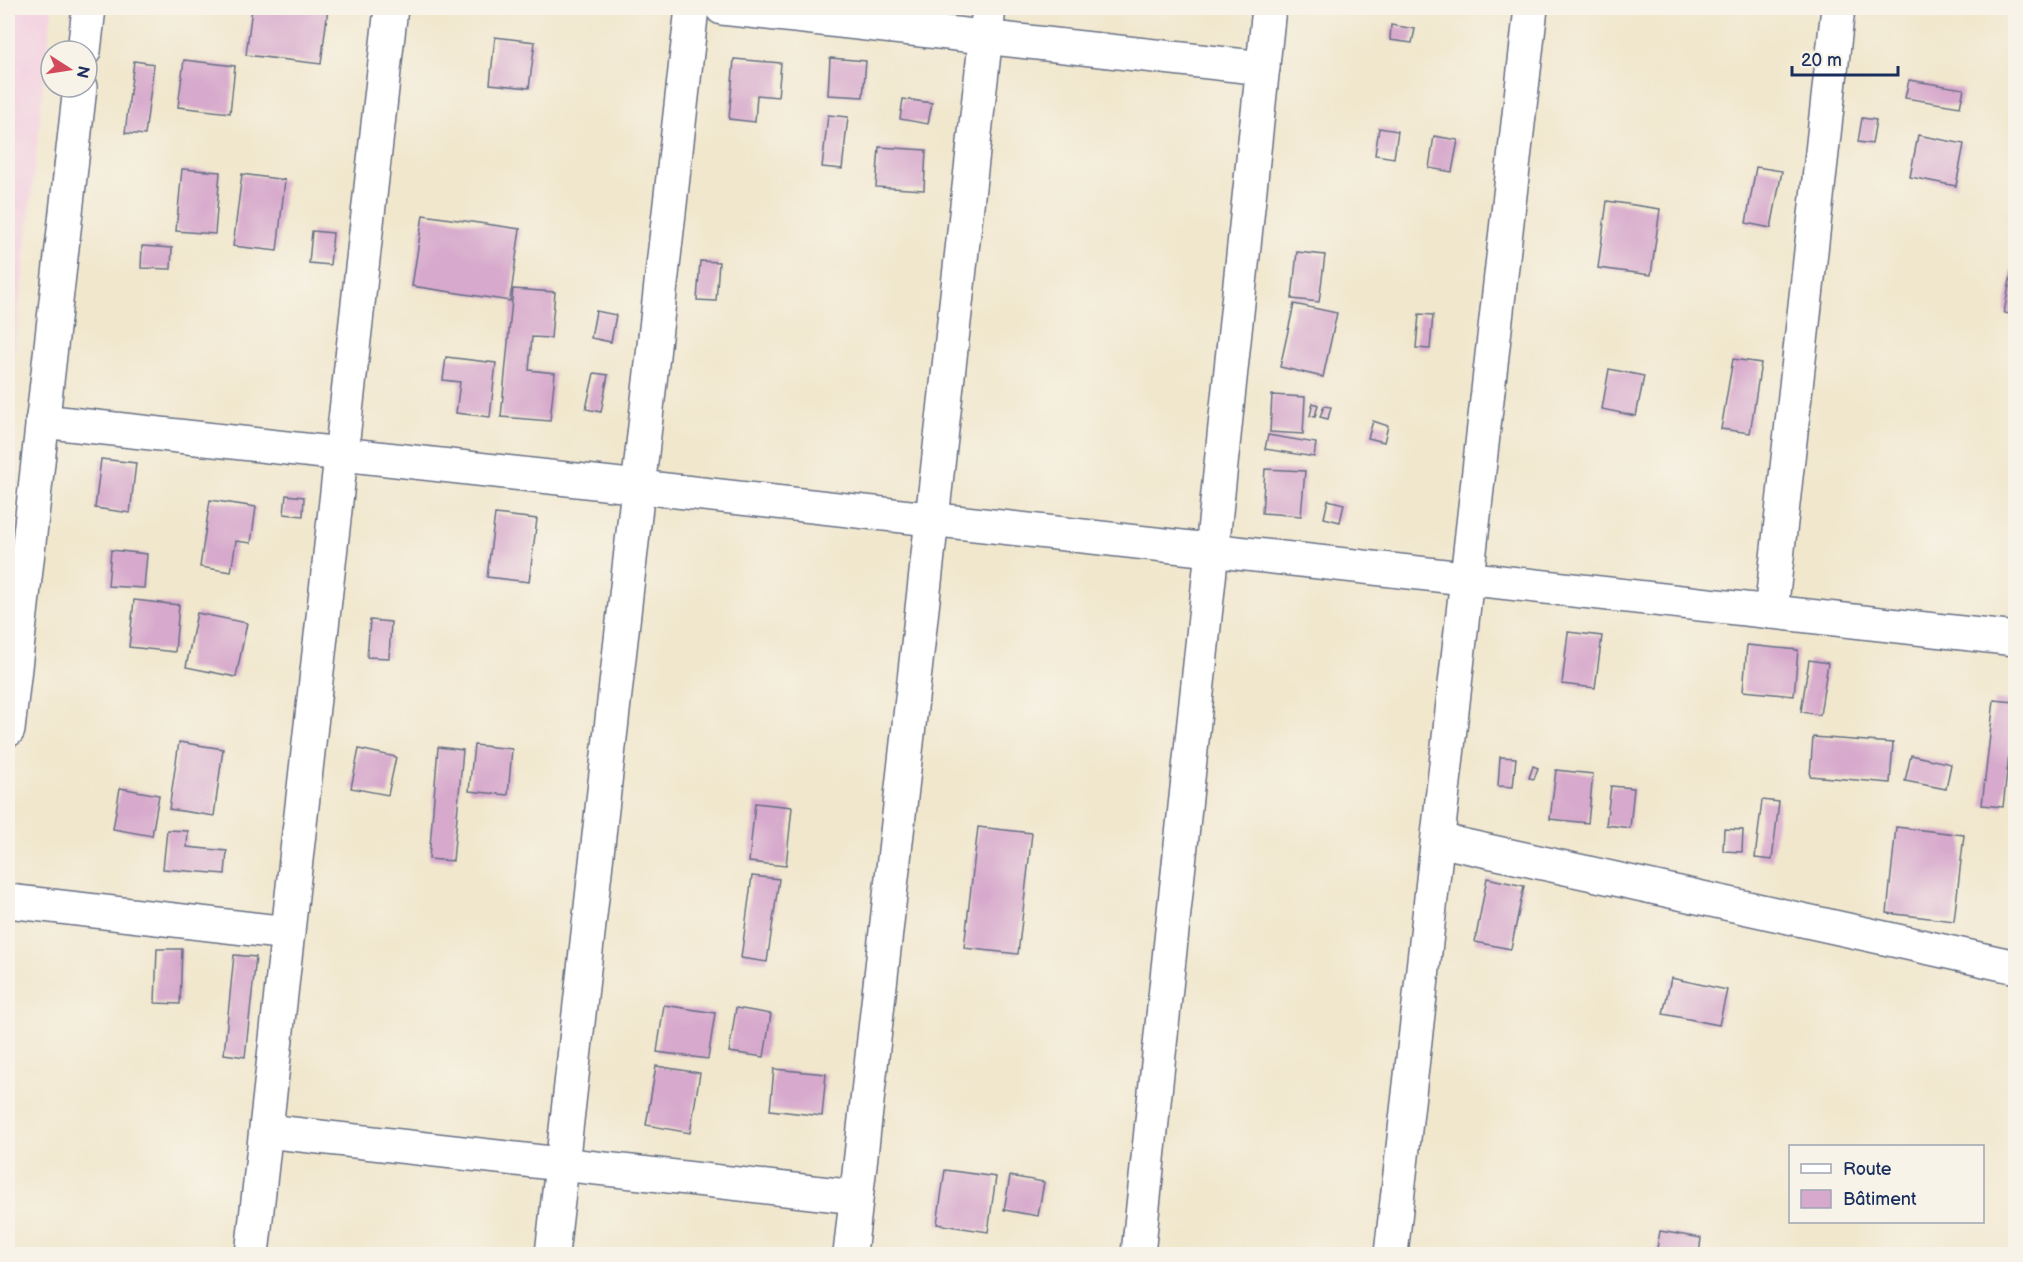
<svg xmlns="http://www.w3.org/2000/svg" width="2023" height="1262" font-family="'Balsamiq Sans',sans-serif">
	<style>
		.built { fill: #f3cfe0 }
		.building { fill: #d7a9cc }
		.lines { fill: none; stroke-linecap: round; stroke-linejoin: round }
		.minor-casing { stroke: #666f85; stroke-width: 36 }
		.minor { stroke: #fff; stroke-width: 33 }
	</style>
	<rect width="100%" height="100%" fill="#f7f3e8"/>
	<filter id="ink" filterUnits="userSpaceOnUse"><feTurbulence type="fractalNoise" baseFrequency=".0167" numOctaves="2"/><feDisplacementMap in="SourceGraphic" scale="12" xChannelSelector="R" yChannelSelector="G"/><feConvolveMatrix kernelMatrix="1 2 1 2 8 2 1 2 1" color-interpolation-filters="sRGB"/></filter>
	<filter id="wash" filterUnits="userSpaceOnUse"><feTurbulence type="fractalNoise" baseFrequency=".008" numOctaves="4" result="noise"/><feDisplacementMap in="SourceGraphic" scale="24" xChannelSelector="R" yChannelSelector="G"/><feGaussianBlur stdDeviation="1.35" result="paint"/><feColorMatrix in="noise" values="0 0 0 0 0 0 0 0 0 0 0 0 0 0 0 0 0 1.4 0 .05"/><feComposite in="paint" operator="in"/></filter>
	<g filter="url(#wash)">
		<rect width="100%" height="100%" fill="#f1e7cd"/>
		<polygon class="built" points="8,8 52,8 8,410"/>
		<g id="blocks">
			<g class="building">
				<polygon points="252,8 328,8 321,64 246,55"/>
				<polygon points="1391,25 1415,29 1412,43 1390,40"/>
				<polygon points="495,37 535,42 529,88 490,84"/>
				<polygon points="830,58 866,61 863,97 828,95"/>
				<polygon points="734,59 781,63 778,97 757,95 755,122 729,119"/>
				<polygon points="184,60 235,66 230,113 178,107"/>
				<polygon points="134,61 154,64 145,135 125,133"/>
				<polygon points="1909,80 1964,89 1960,107 1905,98"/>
				<polygon points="903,99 932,103 928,124 900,119"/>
				<polygon points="828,115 848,117 842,169 822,167"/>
				<polygon points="1862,118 1876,120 1872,144 1858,142"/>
				<polygon points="1379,128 1398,131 1394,158 1375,155"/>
				<polygon points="1918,135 1964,144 1956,186 1910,177"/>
				<polygon points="1434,136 1458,140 1452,172 1429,168"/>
				<polygon points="879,147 926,150 924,190 876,187"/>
				<polygon points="1756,167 1782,171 1771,228 1746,223"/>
				<polygon points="182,169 220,172 215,234 176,231"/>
				<polygon points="242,174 285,180 277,251 233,246"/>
				<polygon points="1607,201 1660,209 1651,275 1598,268"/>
				<polygon points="423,215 520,229 510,301 412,286"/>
				<polygon points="312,231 333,233 330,265 309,263"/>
				<polygon points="142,246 172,248 171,269 141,268"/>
				<polygon points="1297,252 1325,255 1319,302 1292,299"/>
				<polygon points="700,261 719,262 716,301 697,300"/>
				<polygon points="2012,269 2016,269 2016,315 2004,313"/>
				<polygon points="513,289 555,292 551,338 532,337 529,370 555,373 550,421 501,417"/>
				<polygon points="1294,304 1337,313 1323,377 1280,367"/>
				<polygon points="596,311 616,315 611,342 591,338"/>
				<polygon points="1419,314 1433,315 1430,349 1416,348"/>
				<polygon points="446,357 496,363 490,417 456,413 460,382 443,380"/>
				<polygon points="1733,359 1761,363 1750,433 1721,429"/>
				<polygon points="1609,369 1644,376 1636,416 1602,409"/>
				<polygon points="594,373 608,375 601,412 586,409"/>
				<polygon points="1272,395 1305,397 1303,434 1270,432"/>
				<polygon points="1313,403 1318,405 1315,417 1310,416"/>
				<polygon points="1324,406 1331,407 1328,419 1320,417"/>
				<polygon points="1373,421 1388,426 1384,442 1368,438"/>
				<polygon points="1268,435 1316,443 1314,457 1265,449"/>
				<polygon points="101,459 136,463 130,513 95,508"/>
				<polygon points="1265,469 1305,471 1301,516 1262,513"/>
				<polygon points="286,495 304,497 303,516 284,514"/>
				<polygon points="210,500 256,507 251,543 236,541 231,572 200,567"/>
				<polygon points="1328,500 1344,504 1340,522 1324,518"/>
				<polygon points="495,514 537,519 529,582 487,577"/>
				<polygon points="111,550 147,554 144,588 108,586"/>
				<polygon points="134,600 179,605 175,652 129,647"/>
				<polygon points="197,613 247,623 236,677 186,667"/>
				<polygon points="370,620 391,622 389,658 367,657"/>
				<polygon points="1568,632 1602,636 1595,688 1562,684"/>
				<polygon points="1747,645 1798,650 1794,696 1743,691"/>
				<polygon points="1809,660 1828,663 1820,715 1801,712"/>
				<polygon points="1994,700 2015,702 2003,807 1982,805"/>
				<polygon points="1813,737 1893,743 1890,783 1810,776"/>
				<polygon points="179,742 223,749 214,816 169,809"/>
				<polygon points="474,745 512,749 508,795 469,791"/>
				<polygon points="438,747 463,750 453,861 429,859"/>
				<polygon points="359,749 396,757 388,795 351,788"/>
				<polygon points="1911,755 1951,764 1946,789 1905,781"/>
				<polygon points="1500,757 1516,758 1513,787 1498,786"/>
				<polygon points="1533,766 1538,768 1534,779 1529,778"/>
				<polygon points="1556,770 1593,774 1588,823 1550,819"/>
				<polygon points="1611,786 1634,788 1630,828 1606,825"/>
				<polygon points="120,788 159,795 152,836 113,829"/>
				<polygon points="1762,800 1779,802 1772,860 1755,858"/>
				<polygon points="755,803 792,807 786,866 749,862"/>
				<polygon points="978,827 1032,833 1018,954 964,948"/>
				<polygon points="1896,827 1964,835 1954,921 1887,913"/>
				<polygon points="1724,829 1743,830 1742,852 1723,851"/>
				<polygon points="167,830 188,831 187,847 227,851 225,874 163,869"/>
				<polygon points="752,876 779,879 767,962 741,958"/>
				<polygon points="1487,878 1524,886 1511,949 1475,942"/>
				<polygon points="157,949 182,949 180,1004 155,1003"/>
				<polygon points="234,955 256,957 245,1057 224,1054"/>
				<polygon points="1671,978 1727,990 1719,1025 1663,1014"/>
				<polygon points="664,1005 715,1013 708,1059 657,1052"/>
				<polygon points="736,1008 771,1014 764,1057 729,1052"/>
				<polygon points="656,1066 700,1073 690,1133 646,1125"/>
				<polygon points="774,1069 826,1074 822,1116 770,1110"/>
				<polygon points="945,1170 996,1177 988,1232 937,1224"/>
				<polygon points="1010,1176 1044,1182 1038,1216 1004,1210"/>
				<polygon points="1660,1231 1701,1238 1699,1254 1656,1254"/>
			</g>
		</g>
	</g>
	<g filter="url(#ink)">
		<use href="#blocks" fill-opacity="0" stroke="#666f85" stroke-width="1.5"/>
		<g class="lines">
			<g class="minor-casing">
				<g id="minor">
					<polyline points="722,8 1263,68"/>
					<polyline points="84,51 89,8"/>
					<polyline points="42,421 2016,639"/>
					<polyline points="1771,612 1838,8"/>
					<polyline points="8,730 80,87"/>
					<polyline points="1438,840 2016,967"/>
					<polyline points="8,901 288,933"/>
					<polyline points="266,1131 856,1197"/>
					<polyline points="252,1254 391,8"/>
					<polyline points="552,1254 692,8"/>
					<polyline points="850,1254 989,8"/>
					<polyline points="1138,1254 1269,8"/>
					<polyline points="1391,1254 1531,8"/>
				</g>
			</g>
			<use href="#minor" class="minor"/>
		</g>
	</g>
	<rect width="2023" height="1262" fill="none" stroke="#f7f3e8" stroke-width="30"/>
	<rect x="1789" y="1145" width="195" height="78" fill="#f7f3e8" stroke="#9fa5b1" stroke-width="1.5"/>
	<rect x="1801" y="1164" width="30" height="9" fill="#ffffff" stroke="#9fa5b1" stroke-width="1.5"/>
	<text x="1843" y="1175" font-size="18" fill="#1b2f5e">Route</text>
	<rect x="1801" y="1190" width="30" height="18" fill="#d7a9cc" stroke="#9fa5b1" stroke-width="1.5"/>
	<text x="1843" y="1205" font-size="18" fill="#1b2f5e">Bâtiment</text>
	<g transform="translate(69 69) rotate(102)"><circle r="28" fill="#f7f3e8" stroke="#9fa5b1" stroke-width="1.5"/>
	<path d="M0-4.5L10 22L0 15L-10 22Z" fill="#d1495b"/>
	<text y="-9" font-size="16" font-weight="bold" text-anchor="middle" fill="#1b2f5e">N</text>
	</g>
	<path d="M1792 66v9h106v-9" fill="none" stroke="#1b2f5e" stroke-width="3"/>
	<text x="1801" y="66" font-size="18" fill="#1b2f5e" stroke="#f7f3e8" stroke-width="4.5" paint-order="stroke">20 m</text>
</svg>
